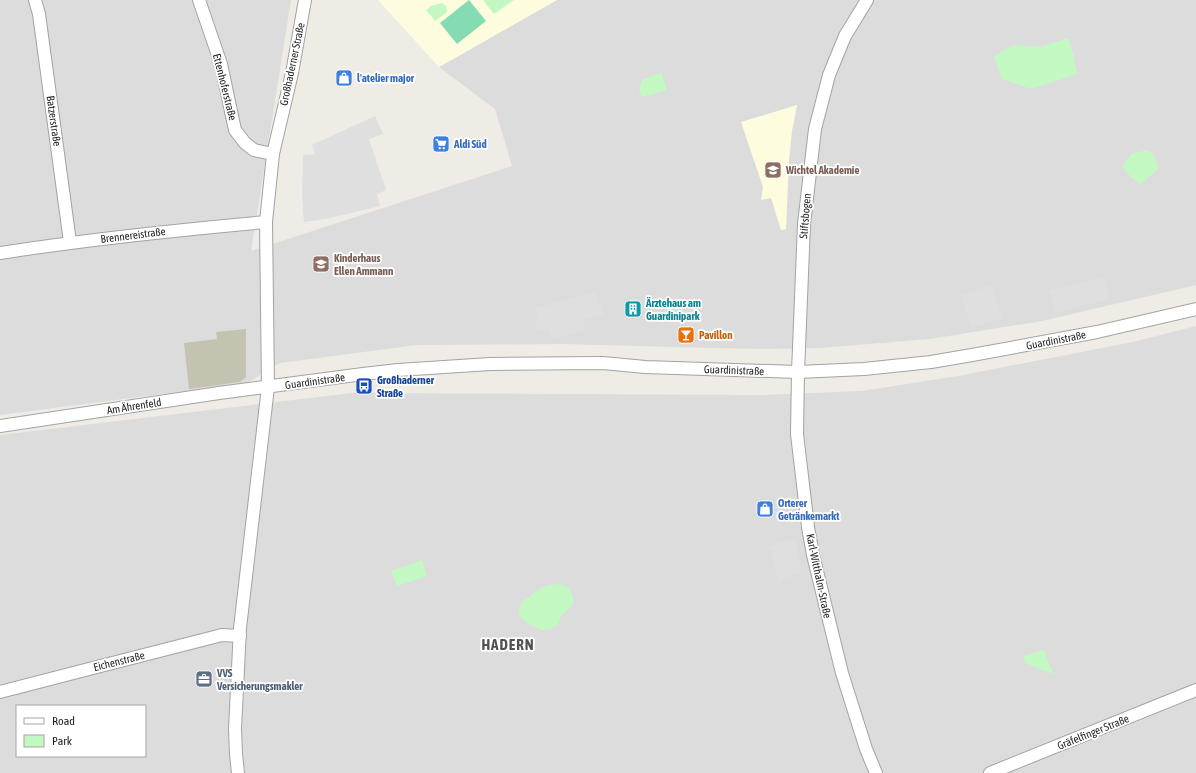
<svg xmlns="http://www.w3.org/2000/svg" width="1196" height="773" font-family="'Asap Condensed',sans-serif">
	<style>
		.residential { fill: #dddcdc; fill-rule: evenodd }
		.education { fill: #fefcdf }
		.construction { fill: #c4c2b1 }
		.park { fill: #c3f8c3 }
		.pitch { fill: #85dcb3 }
		.parking { fill: #dfdfdf }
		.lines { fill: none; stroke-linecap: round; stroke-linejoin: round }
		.minor-casing { stroke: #a3a3a3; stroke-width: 14 }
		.minor { stroke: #fff; stroke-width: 12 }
		.labels { text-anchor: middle; stroke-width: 3.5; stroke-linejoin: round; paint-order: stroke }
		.street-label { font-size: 11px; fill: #1f1f1f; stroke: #fff }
		.shop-label { font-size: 11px; font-weight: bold; fill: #366cbe; stroke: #fff; text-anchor: start }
		.education-label { font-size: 11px; font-weight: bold; fill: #785e54; stroke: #fff; text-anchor: start }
		.culture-label { font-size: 11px; font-weight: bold; fill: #0d838f; stroke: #fff; text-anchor: start }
		.food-label { font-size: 11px; font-weight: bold; fill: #c56008; stroke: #fff; text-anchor: start }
		.transit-label { font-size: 11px; font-weight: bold; fill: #164399; stroke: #fff; text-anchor: start }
		.service-label { font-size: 11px; font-weight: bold; fill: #4e5e75; stroke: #fff; text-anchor: start }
		.district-label { font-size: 15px; font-weight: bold; letter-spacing: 1px; fill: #525252; stroke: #fff }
	</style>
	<rect width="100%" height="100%" fill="#efebe5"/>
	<g class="residential">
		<polygon points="0,0 291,0 251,251 512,166 495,109 439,67 557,0 1196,0 1196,285 1042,321 930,339 820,348 766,349 712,348 564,344 417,345 280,363 247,383 0,415"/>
		<path d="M1196 326V773H0V435L352 393 760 395 862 391 958 376 1133 342ZM17 706H145V756H17Z"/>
	</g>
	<g class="education">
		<polygon points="378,0 557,0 439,67"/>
		<polygon points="797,105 792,131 789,160 786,229 781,230 771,198 761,200 763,187 741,122"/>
	</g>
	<polygon class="construction" points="246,329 246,377 240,382 189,389 184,343 217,339 216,332"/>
	<g class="park">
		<polygon points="483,0 514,0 494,14"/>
		<polygon points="442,3 446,6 447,12 435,21 426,10 431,6"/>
		<polygon points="1068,38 1073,53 1077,74 1031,89 1002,79 994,57 1004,50 1015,45 1040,47"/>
		<polygon points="661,72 667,90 642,97 639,90 642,80"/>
		<polygon points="1147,150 1155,156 1158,169 1141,184 1132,178 1122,167 1131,154"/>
		<polygon points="422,560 427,576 397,586 391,571"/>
		<polygon points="555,584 565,586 570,589 573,597 573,605 561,616 558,624 550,629 542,630 528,624 520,617 519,610 521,603 542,587"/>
		<polygon points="1044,650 1053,674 1025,663 1023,656"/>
	</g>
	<polygon class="pitch" points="469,0 486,21 457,44 440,23"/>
	<g class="parking">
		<polygon points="375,116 383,134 369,139 386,190 377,194 380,206 326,219 304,222 302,198 303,155 315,154 312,145"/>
		<polygon points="1105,277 1110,299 1055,313 1049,290"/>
		<polygon points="991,285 1002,318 972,328 961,295"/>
		<polygon points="596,292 603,315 583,320 585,330 551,339 548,330 538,331 535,319 538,318 536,308"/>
		<polygon points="795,538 801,572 779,580 768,546"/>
	</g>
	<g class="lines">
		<g class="minor-casing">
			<g id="minor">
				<polyline points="35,0 39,14 70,242"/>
				<polyline points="199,0 221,64 235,130 245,143 254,150 273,154"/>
				<polyline points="867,0 845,36 829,75 815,129 804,224 798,372 797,434 808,527 813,555 842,673 866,749 876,773"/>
				<path d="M0 253C89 239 177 230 266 222"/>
				<polyline points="0,426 219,393 363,374 398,370 490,364 603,363 645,367 798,372 864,369 931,362 972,355 1097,332 1196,309"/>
				<polyline points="0,692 89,669 222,635 240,636"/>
				<polyline points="238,773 236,754 235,729 240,628 268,387 266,222 273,154 292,73 305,0"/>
				<polyline points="990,773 1196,690"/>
			</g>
		</g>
		<use href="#minor" class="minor"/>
	</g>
	<defs>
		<g id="shop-square" transform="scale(0.9)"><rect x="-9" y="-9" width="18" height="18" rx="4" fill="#3f7fe0" stroke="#fff"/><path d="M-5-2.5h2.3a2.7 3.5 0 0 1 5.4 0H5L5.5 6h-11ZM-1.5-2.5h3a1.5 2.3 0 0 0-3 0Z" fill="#fff"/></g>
		<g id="supermarket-square" transform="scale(0.9)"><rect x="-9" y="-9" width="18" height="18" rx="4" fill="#3f7fe0" stroke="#fff"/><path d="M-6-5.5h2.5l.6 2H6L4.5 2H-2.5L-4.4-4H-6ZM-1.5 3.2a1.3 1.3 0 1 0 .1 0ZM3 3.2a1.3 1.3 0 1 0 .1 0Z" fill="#fff"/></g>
		<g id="school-square" transform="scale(0.9)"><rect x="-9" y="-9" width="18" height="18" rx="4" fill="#8d6e63" stroke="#fff"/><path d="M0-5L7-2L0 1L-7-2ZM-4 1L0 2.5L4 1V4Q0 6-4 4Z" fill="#fff"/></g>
		<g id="building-square" transform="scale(0.9)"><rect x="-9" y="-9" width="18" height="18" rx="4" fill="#0f9aa8" stroke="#fff"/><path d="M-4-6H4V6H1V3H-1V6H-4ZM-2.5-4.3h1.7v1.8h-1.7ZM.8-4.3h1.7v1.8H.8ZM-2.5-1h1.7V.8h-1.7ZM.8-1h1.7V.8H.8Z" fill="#fff"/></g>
		<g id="bar-square" transform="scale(0.9)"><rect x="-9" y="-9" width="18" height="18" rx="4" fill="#e8710a" stroke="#fff"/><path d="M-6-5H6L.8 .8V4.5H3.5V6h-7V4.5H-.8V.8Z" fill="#fff"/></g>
		<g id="bus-square" transform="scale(0.9)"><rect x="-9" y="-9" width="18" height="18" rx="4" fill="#1a4fb4" stroke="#fff"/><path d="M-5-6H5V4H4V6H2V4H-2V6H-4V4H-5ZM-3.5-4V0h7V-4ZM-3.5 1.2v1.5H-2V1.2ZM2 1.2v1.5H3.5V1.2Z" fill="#fff"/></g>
		<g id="office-square" transform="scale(0.9)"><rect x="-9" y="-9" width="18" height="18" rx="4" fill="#5c6f8a" stroke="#fff"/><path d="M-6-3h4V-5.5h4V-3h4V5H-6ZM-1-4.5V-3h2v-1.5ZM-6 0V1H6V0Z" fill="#fff"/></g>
	</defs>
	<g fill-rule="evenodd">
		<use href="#shop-square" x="344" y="78"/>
		<use href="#supermarket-square" x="441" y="144"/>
		<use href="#school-square" x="773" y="170"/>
		<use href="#school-square" x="321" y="264"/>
		<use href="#building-square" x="633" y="309"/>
		<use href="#bar-square" x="686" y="335"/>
		<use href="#bus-square" x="364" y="386"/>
		<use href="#shop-square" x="765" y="509"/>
		<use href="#office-square" x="204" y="679"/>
	</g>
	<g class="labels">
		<g class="street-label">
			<text transform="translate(292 64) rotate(-78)" y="4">Großhaderner Straße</text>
			<text transform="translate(225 87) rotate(76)" y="4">Ettenhoferstraße</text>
			<text transform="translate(54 121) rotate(82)" y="4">Batzerstraße</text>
			<text transform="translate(805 216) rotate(-85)" y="4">Stiftsbogen</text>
			<text transform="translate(133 235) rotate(-7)" y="4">Brennereistraße</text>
			<text transform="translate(1056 340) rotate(-11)" y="4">Guardinistraße</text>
			<text transform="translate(734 370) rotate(2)" y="4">Guardinistraße</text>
			<text transform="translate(315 381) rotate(-8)" y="4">Guardinistraße</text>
			<text transform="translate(134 406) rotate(-9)" y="4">Am Ährenfeld</text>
			<text transform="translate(819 576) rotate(78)" y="4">Karl-Witthalm-Straße</text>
			<text transform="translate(119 661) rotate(-14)" y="4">Eichenstraße</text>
			<text transform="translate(1093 732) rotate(-22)" y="4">Gräfelfinger Straße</text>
		</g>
		<g class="shop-label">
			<text x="357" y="82">l'atelier major</text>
			<text x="454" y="148">Aldi Süd</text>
			<text x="778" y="507">Orterer<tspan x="778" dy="13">Getränkemarkt</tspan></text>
		</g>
		<g class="education-label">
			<text x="786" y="174">Wichtel Akademie</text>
			<text x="334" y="262">Kinderhaus<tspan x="334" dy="13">Ellen Ammann</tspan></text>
		</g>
		<g class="culture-label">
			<text x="646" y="307">Ärztehaus am<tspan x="646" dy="13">Guardinipark</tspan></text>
		</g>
		<g class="food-label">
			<text x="699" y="339">Pavillon</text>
		</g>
		<g class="transit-label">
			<text x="377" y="384">Großhaderner<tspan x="377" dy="13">Straße</tspan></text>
		</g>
		<g class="service-label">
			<text x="217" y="677">VVS<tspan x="217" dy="13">Versicherungsmakler</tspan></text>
		</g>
		<g class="district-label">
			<text x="508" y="650">HADERN</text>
		</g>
	</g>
	<rect x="16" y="705" width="130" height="52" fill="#ffffff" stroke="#a5a5a5"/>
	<rect x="24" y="718" width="20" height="6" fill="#ffffff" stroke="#a5a5a5"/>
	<text x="52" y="725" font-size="12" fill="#1f1f1f">Road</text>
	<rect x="24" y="735" width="20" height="12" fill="#c3f8c3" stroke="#a5a5a5"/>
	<text x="52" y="745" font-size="12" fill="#1f1f1f">Park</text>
</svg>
